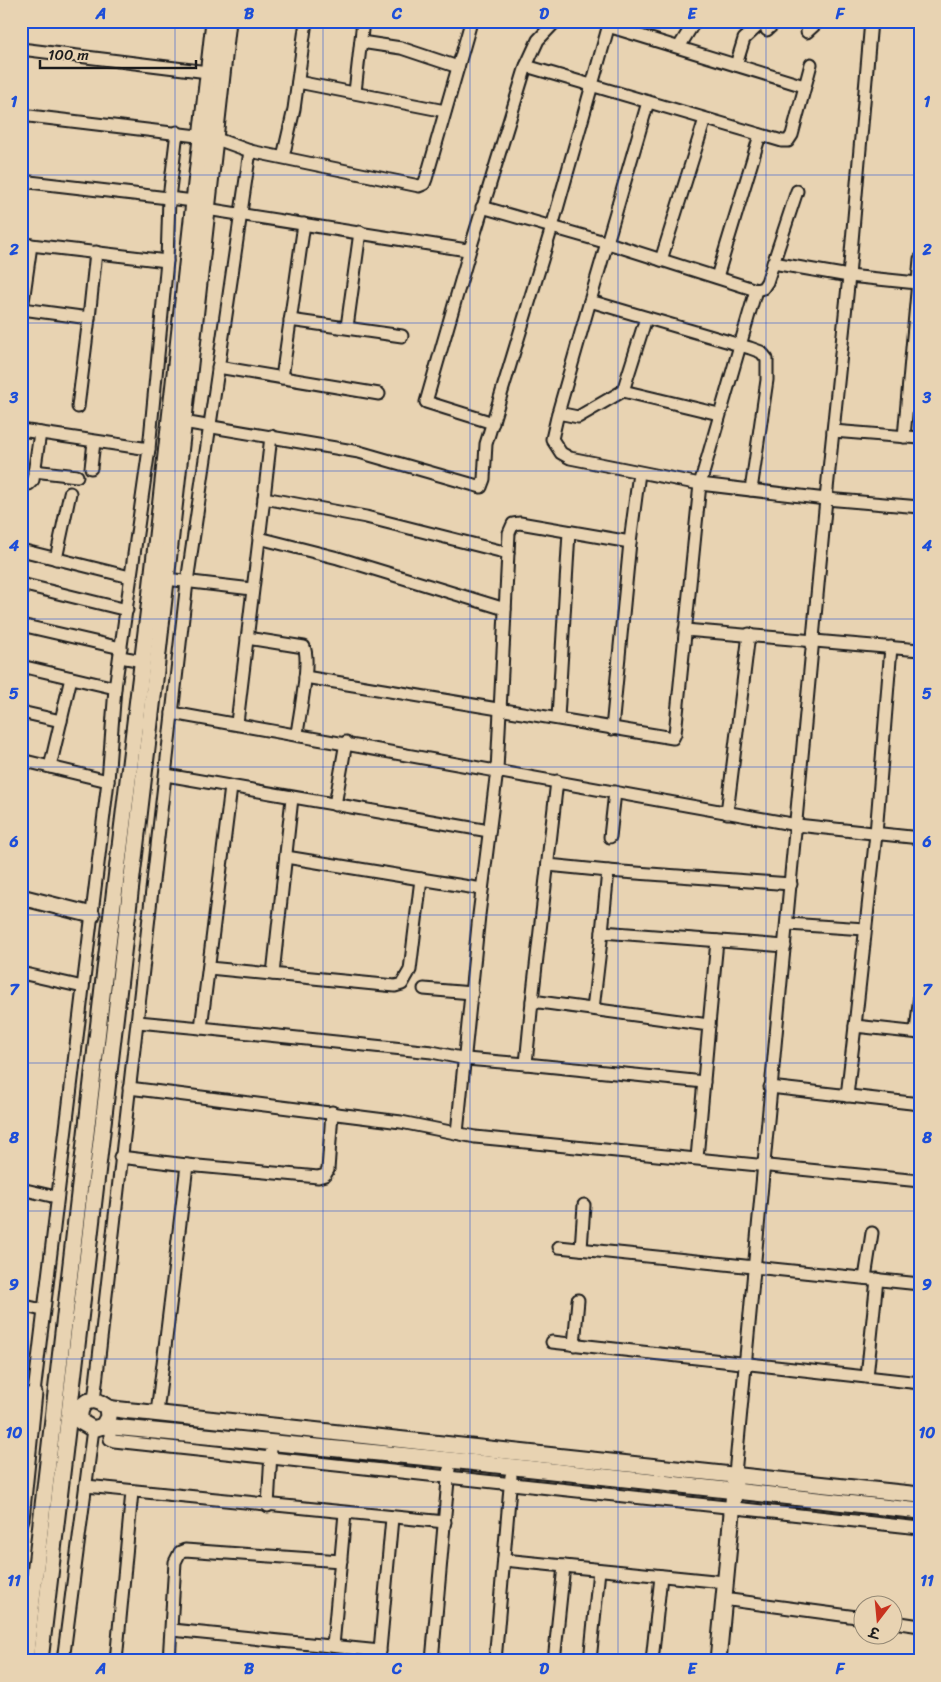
<svg xmlns="http://www.w3.org/2000/svg" width="941" height="1682" font-family="Sriracha,'Playpen Sans Deva',sans-serif">
	<style>
		.lines { fill: none; stroke-linecap: round; stroke-linejoin: round }
		.minor-casing { stroke: #1c1c1c; stroke-width: 15 }
		.tertiary-casing { stroke: #1c1c1c; stroke-width: 19 }
		.minor { stroke: #e8d3b2; stroke-width: 11 }
		.tertiary { stroke: #e8d3b2; stroke-width: 15 }
		.grid { fill: none; stroke: #1d4ed8; stroke-width: 1; stroke-opacity: 0.55 }
		.neatline { fill: none; stroke: #1d4ed8; stroke-width: 2 }
		.grid-label { font-size: 16px; text-anchor: middle; font-weight: bold; fill: #1d4ed8 }
	</style>
	<rect width="100%" height="100%" fill="#e8d3b2"/>
	<filter id="ink" filterUnits="userSpaceOnUse"><feTurbulence type="fractalNoise" baseFrequency=".02" numOctaves="2"/><feDisplacementMap in="SourceGraphic" scale="10" xChannelSelector="R" yChannelSelector="G"/><feConvolveMatrix kernelMatrix="1 2 1 2 8 2 1 2 1" color-interpolation-filters="sRGB"/></filter>
	<g filter="url(#ink)">
		<g class="lines">
			<g class="minor-casing">
				<g id="minor">
					<polyline points="608,26 804,86"/>
					<polyline points="767,30 777,21"/>
					<polyline points="807,32 819,21"/>
					<polyline points="361,42 401,48 458,67"/>
					<polyline points="679,47 695,21"/>
					<polyline points="21,49 208,72"/>
					<polyline points="736,65 744,39 761,23"/>
					<polyline points="526,66 782,141 788,141 792,135 811,64"/>
					<polyline points="298,82 445,111"/>
					<polyline points="355,92 363,21"/>
					<polyline points="648,102 590,301 750,348 761,352 767,359 767,380 751,490"/>
					<polyline points="21,115 214,138 250,151 419,186 424,184 426,179 471,22"/>
					<polyline points="283,157 294,109 306,21"/>
					<polyline points="21,181 194,201"/>
					<polyline points="482,207 608,243 756,290 763,288 767,282 797,191"/>
					<polyline points="200,208 467,250 471,246 526,66 538,40 556,21"/>
					<polyline points="21,244 31,245 21,316"/>
					<polyline points="31,245 167,261"/>
					<polyline points="471,246 426,402 493,423"/>
					<polyline points="661,260 705,119"/>
					<polyline points="773,263 849,276 917,283"/>
					<polyline points="717,277 760,135"/>
					<polyline points="22,309 89,318 78,407"/>
					<polyline points="89,318 96,252"/>
					<polyline points="290,320 402,336"/>
					<polyline points="347,327 360,232"/>
					<polyline points="218,367 379,394"/>
					<polyline points="282,378 304,224"/>
					<polyline points="623,391 646,318"/>
					<polyline points="558,413 590,301"/>
					<polyline points="719,414 623,391 578,417 558,413 552,439 561,453 570,458 700,484 826,499 849,276 871,21"/>
					<polyline points="183,422 359,452 481,487 484,479 486,444 552,227 610,21"/>
					<polyline points="21,430 149,449"/>
					<polyline points="833,431 920,438"/>
					<polyline points="271,436 264,498 366,517 508,553"/>
					<polyline points="904,437 920,259"/>
					<polyline points="91,468 94,442"/>
					<polyline points="34,471 77,476"/>
					<polyline points="21,484 29,484 33,480 40,433"/>
					<polyline points="259,538 338,558 505,609"/>
					<polyline points="21,550 130,577"/>
					<polyline points="56,559 70,493"/>
					<polyline points="166,579 252,589"/>
					<polyline points="21,584 127,610"/>
					<polyline points="21,625 121,648"/>
					<polyline points="685,630 920,650"/>
					<path d="M247 638 304 647C311 662 299 716 297 734"/>
					<polyline points="120,657 143,661"/>
					<polyline points="21,666 115,688"/>
					<polyline points="305,677 673,738 675,734 700,484 756,290"/>
					<polyline points="21,712 61,721"/>
					<polyline points="172,713 797,825 920,838"/>
					<polyline points="558,718 569,532"/>
					<polyline points="237,723 264,498"/>
					<polyline points="612,729 630,542 639,473"/>
					<polyline points="21,760 108,781"/>
					<polyline points="50,767 71,678"/>
					<polyline points="166,775 489,831"/>
					<polyline points="231,787 201,1028 432,1052 466,1059 526,1064 532,1001 709,1025 697,1158"/>
					<polyline points="335,805 346,742"/>
					<polyline points="727,813 749,634"/>
					<polyline points="610,837 615,792"/>
					<polyline points="286,857 482,889"/>
					<polyline points="548,865 608,871 602,932 785,946"/>
					<polyline points="608,871 791,884"/>
					<polyline points="788,924 865,929"/>
					<polyline points="209,968 395,986 402,984 410,970 421,879"/>
					<polyline points="21,973 83,987"/>
					<polyline points="273,974 292,798"/>
					<polyline points="424,989 472,993"/>
					<polyline points="532,1001 557,781"/>
					<polyline points="593,1009 602,932"/>
					<polyline points="138,1022 201,1028"/>
					<polyline points="709,1025 717,941"/>
					<polyline points="855,1026 876,834 891,647"/>
					<polyline points="916,1032 920,994"/>
					<polyline points="526,1064 704,1082"/>
					<polyline points="770,1087 920,1104"/>
					<polyline points="129,1088 401,1122 475,1137 920,1181"/>
					<polyline points="847,1096 855,1026 920,1033"/>
					<polyline points="457,1133 479,915 497,770 509,533 513,524 520,523 630,542"/>
					<polyline points="120,1157 187,1165 157,1413"/>
					<polyline points="187,1165 318,1177 325,1175 328,1170 332,1112"/>
					<polyline points="21,1189 56,1197"/>
					<polyline points="559,1247 920,1284"/>
					<polyline points="581,1249 584,1205"/>
					<polyline points="865,1278 872,1233"/>
					<polyline points="21,1305 42,1310"/>
					<polyline points="552,1342 920,1383"/>
					<polyline points="574,1345 578,1300"/>
					<polyline points="867,1377 877,1279"/>
					<polyline points="34,1393 108,781 115,688 149,449 167,261 169,198 177,132"/>
					<polyline points="94,1401 187,582 250,151"/>
					<polyline points="110,1426 110,1439 114,1441 920,1528"/>
					<polyline points="735,1474 826,499 920,507"/>
					<polyline points="86,1486 445,1522"/>
					<polyline points="268,1506 271,1453"/>
					<polyline points="504,1560 724,1582"/>
					<polyline points="723,1599 864,1618"/>
					<polyline points="894,1622 920,1626"/>
					<polyline points="172,1630 380,1651"/>
					<polyline points="333,1646 345,1513"/>
					<polyline points="63,1661 93,1429"/>
					<polyline points="116,1661 132,1492"/>
					<polyline points="169,1661 175,1562 180,1552 185,1550 341,1561"/>
					<polyline points="379,1661 392,1518"/>
					<polyline points="432,1661 449,1469"/>
					<polyline points="495,1661 511,1476"/>
					<polyline points="554,1661 564,1566"/>
					<polyline points="590,1661 599,1570"/>
					<polyline points="652,1661 661,1576"/>
				</g>
			</g>
			<g class="tertiary-casing">
				<g id="tertiary">
					<polyline points="21,897 92,915"/>
					<path d="M107 1407 108 1417 103 1426 93 1429 81 1422C78 1412 82 1399 95 1401 101 1402 104 1406 109 1408 122 1411 138 1411 152 1413L920 1495"/>
					<polyline points="103,1426 450,1460 920,1511"/>
					<polyline points="21,1519 34,1393"/>
					<polyline points="25,1661 104,978 150,599 214,21"/>
					<polyline points="40,1661 155,680 228,21"/>
					<polyline points="718,1661 735,1481"/>
				</g>
			</g>
			<use href="#minor" class="minor"/>
			<use href="#tertiary" class="tertiary"/>
		</g>
	</g>
	<path class="grid" d="M175 21V1661M323 21V1661M470 21V1661M618 21V1661M766 21V1661M21 175H920M21 323H920M21 471H920M21 619H920M21 767H920M21 915H920M21 1063H920M21 1211H920M21 1359H920M21 1507H920"/>
	<rect width="941" height="1682" fill="none" stroke="#e8d3b2" stroke-width="55"/>
	<g transform="translate(878 1620) rotate(196)"><circle r="24" fill="#e8d3b2" stroke="#968a76"/>
	<path d="M0-4L9 19L0 12L-9 19Z" fill="#c8321e"/>
	<text y="-8" font-size="14" font-weight="bold" text-anchor="middle" fill="#1c1c1c">उ</text>
	</g>
	<path d="M40 60v8h156v-8" fill="none" stroke="#1c1c1c" stroke-width="2.5"/>
	<text x="48" y="60" font-size="15" fill="#1c1c1c" stroke="#e8d3b2" stroke-width="4" paint-order="stroke">100 m</text>
	<rect x="28" y="28" width="886" height="1626" class="neatline"/>
	<g class="grid-label">
		<text x="101" y="19">A</text>
		<text x="249" y="19">B</text>
		<text x="397" y="19">C</text>
		<text x="544" y="19">D</text>
		<text x="692" y="19">E</text>
		<text x="840" y="19">F</text>
		<text x="14" y="107">1</text>
		<text x="927" y="107">1</text>
		<text x="14" y="255">2</text>
		<text x="927" y="255">2</text>
		<text x="14" y="403">3</text>
		<text x="927" y="403">3</text>
		<text x="14" y="551">4</text>
		<text x="927" y="551">4</text>
		<text x="14" y="699">5</text>
		<text x="927" y="699">5</text>
		<text x="14" y="847">6</text>
		<text x="927" y="847">6</text>
		<text x="14" y="995">7</text>
		<text x="927" y="995">7</text>
		<text x="14" y="1143">8</text>
		<text x="927" y="1143">8</text>
		<text x="14" y="1290">9</text>
		<text x="927" y="1290">9</text>
		<text x="14" y="1438">10</text>
		<text x="927" y="1438">10</text>
		<text x="14" y="1586">11</text>
		<text x="927" y="1586">11</text>
		<text x="101" y="1674">A</text>
		<text x="249" y="1674">B</text>
		<text x="397" y="1674">C</text>
		<text x="544" y="1674">D</text>
		<text x="692" y="1674">E</text>
		<text x="840" y="1674">F</text>
	</g>
</svg>
